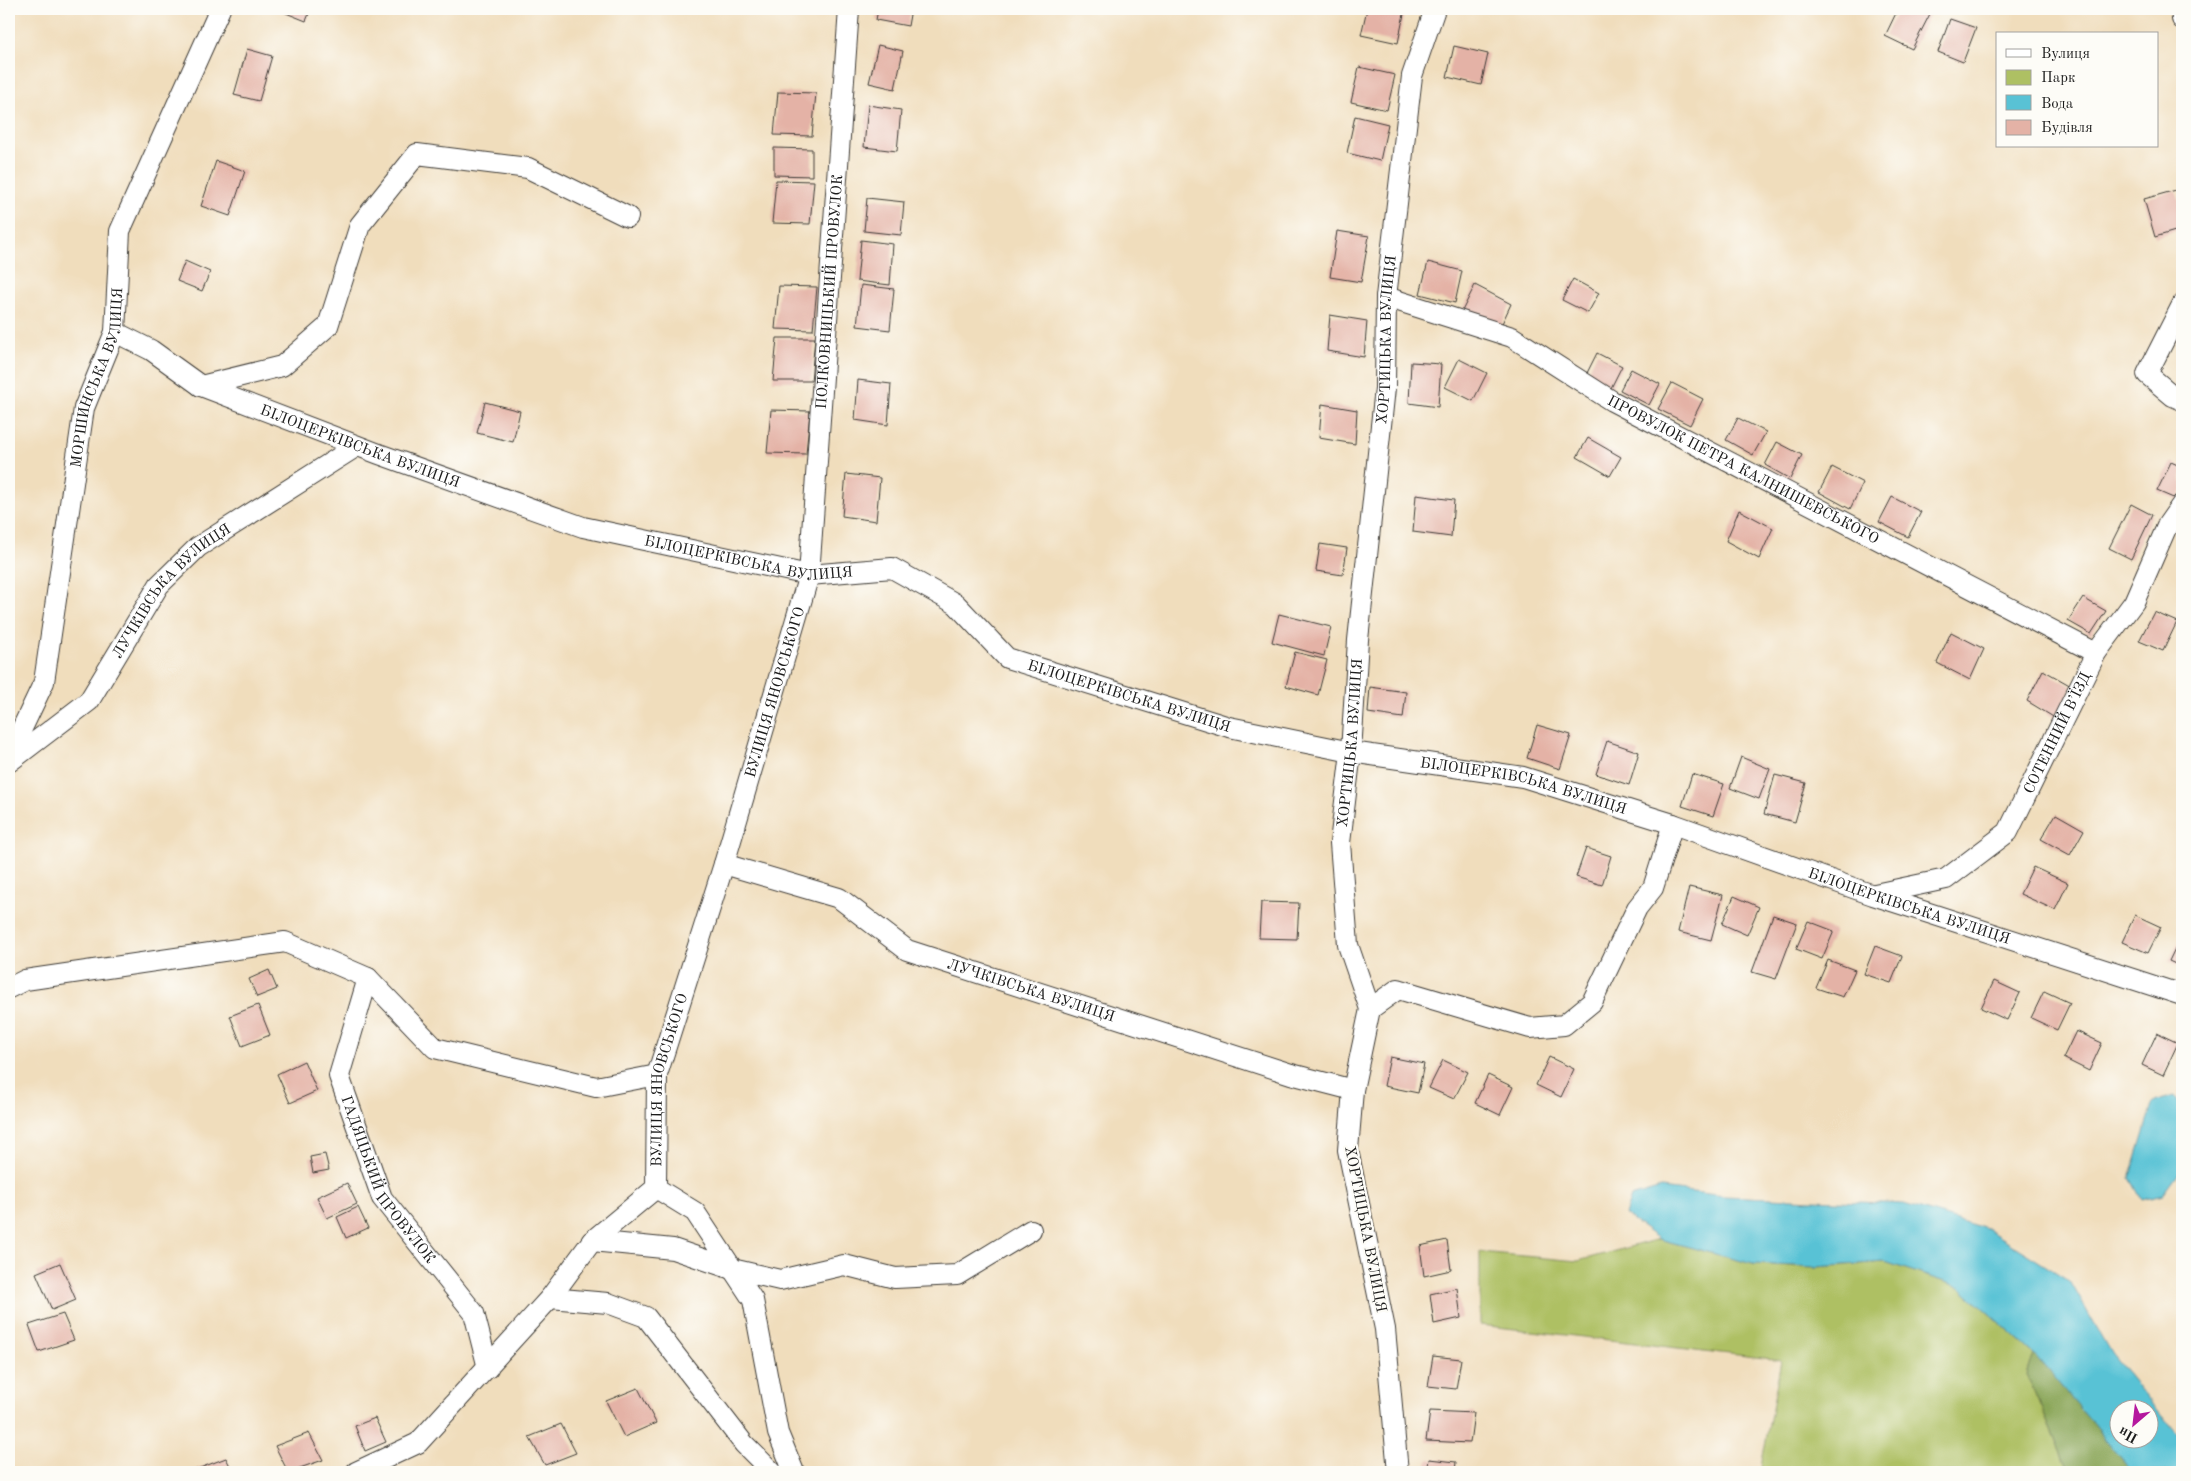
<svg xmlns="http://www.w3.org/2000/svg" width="2191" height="1481" font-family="'Old Standard TT',serif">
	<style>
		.green { fill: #aec063; stroke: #656e40 }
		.forest { fill: #8aa659; stroke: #53613a }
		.water { fill: #59c2d5; stroke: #3a6f78; fill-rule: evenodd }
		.building { fill: #e4b2a6 }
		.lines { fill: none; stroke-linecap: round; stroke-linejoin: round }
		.minor-casing { stroke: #3c3934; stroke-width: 22 }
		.minor { stroke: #fff; stroke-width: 20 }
		.labels { text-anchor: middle; stroke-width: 4.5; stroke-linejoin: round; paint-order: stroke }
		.street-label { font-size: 15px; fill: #1c1c1c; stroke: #fdfcf7 }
	</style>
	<rect width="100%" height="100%" fill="#fdfcf7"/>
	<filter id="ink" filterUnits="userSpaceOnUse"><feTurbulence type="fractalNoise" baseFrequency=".02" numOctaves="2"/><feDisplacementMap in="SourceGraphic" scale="10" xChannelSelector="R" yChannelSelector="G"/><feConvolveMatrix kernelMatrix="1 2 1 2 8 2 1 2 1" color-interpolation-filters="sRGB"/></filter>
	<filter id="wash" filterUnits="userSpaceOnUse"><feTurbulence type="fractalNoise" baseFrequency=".0096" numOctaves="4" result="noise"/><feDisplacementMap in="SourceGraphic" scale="20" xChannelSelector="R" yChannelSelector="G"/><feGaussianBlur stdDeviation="1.12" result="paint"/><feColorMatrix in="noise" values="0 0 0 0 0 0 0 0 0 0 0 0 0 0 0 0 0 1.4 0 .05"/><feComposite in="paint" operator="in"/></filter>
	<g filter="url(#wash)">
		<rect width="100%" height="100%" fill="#f0ddbc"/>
		<polygon class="green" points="1659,1239 1753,1264 1816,1267 1885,1262 1960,1287 2034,1354 2027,1375 2069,1472 1760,1472 1781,1360 1480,1325 1480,1252 1578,1261"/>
		<polygon class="forest" points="2034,1354 2133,1472 2069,1472 2027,1375"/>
		<g class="water">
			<polygon points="2175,1096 2182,1106 2182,1169 2163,1195 2142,1200 2130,1178 2153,1102"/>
			<path d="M1661 1188 1724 1196 1904 1204 1987 1229 2070 1281 2109 1350 2182 1440V1472H2133L2034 1354 1960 1287 1885 1262 1816 1267 1753 1264 1659 1239 1625 1215 1631 1197ZM2118 1408H2148V1438H2118Z"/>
		</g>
		<g id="blocks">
			<g class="building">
				<polygon points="276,9 311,9 306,21"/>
				<polygon points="878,9 911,9 908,26 876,20"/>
				<polygon points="1367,9 1405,9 1398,43 1361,35"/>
				<polygon points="1898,9 1932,10 1912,49 1885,36"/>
				<polygon points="1950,19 1976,28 1963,62 1938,52"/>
				<polygon points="878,45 903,51 895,89 869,83"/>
				<polygon points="1454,46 1488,54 1481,85 1447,77"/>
				<polygon points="247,49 272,56 259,101 234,95"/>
				<polygon points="1359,67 1395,75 1387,110 1351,102"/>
				<polygon points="778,92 816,93 812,136 774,135"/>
				<polygon points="868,105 901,110 897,151 864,147"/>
				<polygon points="1355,116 1388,124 1380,161 1347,153"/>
				<polygon points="774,148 812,149 812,176 774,175"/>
				<polygon points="216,161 245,171 230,216 201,206"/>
				<polygon points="776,180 814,181 810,224 772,223"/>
				<polygon points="2176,190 2182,211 2182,229 2155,237 2144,199"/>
				<polygon points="867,198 904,202 901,235 864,231"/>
				<polygon points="1337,231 1369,236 1361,282 1330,277"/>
				<polygon points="861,240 893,244 890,285 857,281"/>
				<polygon points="185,261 210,272 202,291 177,281"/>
				<polygon points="1428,262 1462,271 1455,303 1420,294"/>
				<polygon points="1573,279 1599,293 1588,313 1562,300"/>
				<polygon points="861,285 894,289 890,330 857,326"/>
				<polygon points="1475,285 1511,304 1499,330 1462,311"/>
				<polygon points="779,286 817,287 813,330 775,329"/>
				<polygon points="1330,315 1367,321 1364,357 1327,351"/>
				<polygon points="777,338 815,338 811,381 773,381"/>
				<polygon points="1597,353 1622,366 1611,388 1586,375"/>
				<polygon points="1459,359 1487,373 1473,401 1445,387"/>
				<polygon points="1411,362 1441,364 1438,407 1409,403"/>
				<polygon points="1631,369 1660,384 1649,405 1620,390"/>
				<polygon points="858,380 891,384 888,425 855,420"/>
				<polygon points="1672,383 1703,399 1690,425 1658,409"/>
				<polygon points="485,402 520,411 513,442 477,433"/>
				<polygon points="1322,404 1357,410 1355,444 1319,438"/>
				<polygon points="771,410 810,411 806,454 767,453"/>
				<polygon points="1738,418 1766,432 1753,455 1726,440"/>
				<polygon points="1588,438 1621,457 1610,476 1577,457"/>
				<polygon points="1777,442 1802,455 1790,479 1765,465"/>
				<polygon points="2171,462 2182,467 2182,491 2178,500 2157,491"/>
				<polygon points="1832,467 1863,483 1850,509 1819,492"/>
				<polygon points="846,474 880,478 876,521 842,516"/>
				<polygon points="1416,495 1454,500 1451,537 1413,532"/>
				<polygon points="1892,497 1921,512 1908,537 1879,522"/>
				<polygon points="2131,504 2152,515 2131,559 2109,548"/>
				<polygon points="1739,510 1773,528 1759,559 1726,541"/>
				<polygon points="1320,544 1347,548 1343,575 1316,571"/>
				<polygon points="2083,598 2106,611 2091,634 2068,621"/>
				<polygon points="2154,612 2177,622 2163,651 2139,641"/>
				<polygon points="1279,614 1331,627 1324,656 1272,642"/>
				<polygon points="1951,632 1984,649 1970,680 1937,663"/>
				<polygon points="1295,652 1327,660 1318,695 1286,686"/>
				<polygon points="2043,670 2073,687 2055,718 2027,701"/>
				<polygon points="1370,687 1406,692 1403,718 1368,713"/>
				<polygon points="1537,725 1571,735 1560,769 1527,758"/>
				<polygon points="1607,741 1639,752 1629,785 1596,774"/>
				<polygon points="1741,757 1770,769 1759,799 1730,788"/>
				<polygon points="1692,774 1724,784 1713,816 1682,806"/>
				<polygon points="1775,775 1806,783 1795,822 1764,814"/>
				<polygon points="2056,814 2084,830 2070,855 2041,839"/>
				<polygon points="1586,848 1611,856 1602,885 1576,877"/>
				<polygon points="2033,867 2068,883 2055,910 2020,894"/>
				<polygon points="1689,887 1723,895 1711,940 1678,932"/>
				<polygon points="1734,896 1759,907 1747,935 1722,924"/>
				<polygon points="1261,902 1299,903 1297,939 1259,938"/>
				<polygon points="1773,915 1797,923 1776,979 1752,972"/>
				<polygon points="2135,915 2161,927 2148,953 2122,942"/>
				<polygon points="1808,921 1834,931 1822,959 1796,949"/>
				<polygon points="2182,934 2182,967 2169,961"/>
				<polygon points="1875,946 1902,956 1891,983 1864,974"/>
				<polygon points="1828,960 1855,970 1843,997 1816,988"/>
				<polygon points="269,970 277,989 257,997 249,979"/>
				<polygon points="1994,981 2020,993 2007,1020 1981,1008"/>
				<polygon points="2044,991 2070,1003 2057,1030 2031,1018"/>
				<polygon points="258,1005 270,1035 242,1046 230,1016"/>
				<polygon points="2076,1031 2102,1043 2089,1071 2063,1058"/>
				<polygon points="2157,1033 2178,1043 2163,1075 2142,1065"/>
				<polygon points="1390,1057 1424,1064 1418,1093 1384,1086"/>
				<polygon points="1549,1057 1574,1069 1561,1097 1536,1085"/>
				<polygon points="1443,1060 1468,1072 1454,1099 1429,1088"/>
				<polygon points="304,1061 317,1091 290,1103 277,1074"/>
				<polygon points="1488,1075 1513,1087 1500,1115 1475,1103"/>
				<polygon points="325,1154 329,1170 313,1173 310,1157"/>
				<polygon points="347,1183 357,1204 327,1218 317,1197"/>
				<polygon points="358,1207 368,1228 346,1238 337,1217"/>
				<polygon points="1447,1240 1451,1270 1424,1276 1420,1246"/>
				<polygon points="60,1263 76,1300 52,1310 36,1273"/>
				<polygon points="1457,1288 1461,1318 1434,1324 1430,1294"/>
				<polygon points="63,1314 74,1340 39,1352 29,1325"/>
				<polygon points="1433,1356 1461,1359 1456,1389 1428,1386"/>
				<polygon points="638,1388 656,1423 624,1437 606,1401"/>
				<polygon points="1430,1411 1474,1413 1470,1443 1426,1441"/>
				<polygon points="375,1418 386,1442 365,1451 355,1426"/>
				<polygon points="561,1424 576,1453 545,1465 529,1437"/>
				<polygon points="309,1433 323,1460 288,1472 275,1446"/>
				<polygon points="226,1458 233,1472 192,1471"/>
				<polygon points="1429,1459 1456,1462 1455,1472 1427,1472"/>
			</g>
		</g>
	</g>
	<g filter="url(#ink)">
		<use href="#blocks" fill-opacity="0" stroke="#3c3934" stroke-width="1"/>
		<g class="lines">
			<g class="minor-casing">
				<g id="minor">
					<polyline points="2181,9 2182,19"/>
					<path id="s1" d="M1386 297 1512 337 1612 401 2096 653"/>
					<polyline points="2182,305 2147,374 2173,396 2182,400"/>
					<path id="s2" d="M115 332 151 350 201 386 379 454 583 527 809 575 892 568 956 604 1007 658 1229 727 1351 752 1523 777 1673 824 1873 895 2182 995"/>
					<polyline points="201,386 282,366 328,326 360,225 417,154 528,168 628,217"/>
					<path id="s3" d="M9 756 44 682 84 408 115 332 120 231 220 9"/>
					<path id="s4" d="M9 762 89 701 159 585 198 547 357 446"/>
					<path id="s5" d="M724 864 839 898 907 950 1291 1074 1353 1090"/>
					<path id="s6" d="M1875 894 1946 879 2008 832 2096 653 2134 602 2168 524 2182 504"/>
					<path id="s7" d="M368 978 339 1076 382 1198 474 1313 488 1368"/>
					<polyline points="9,988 25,980 285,942 368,978 435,1048 596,1087 657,1075"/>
					<polyline points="1370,1009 1398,989 1530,1028 1564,1025 1592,1002 1637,908 1653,888 1673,824"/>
					<polyline points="656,1188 695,1212 753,1300 778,1433 794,1472"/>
					<polyline points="592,1241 673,1249 732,1269 780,1280 844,1265 895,1278 957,1275 1031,1230"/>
					<polyline points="550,1298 608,1303 646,1317 744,1444 772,1472"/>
					<path id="s8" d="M356 1472 418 1443 550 1298 592 1241 656 1188 657 1075 724 864 809 575 849 9"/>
					<path id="s9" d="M1398 1472 1385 1329 1348 1150 1353 1090 1370 1009 1348 945 1340 843 1351 752 1358 640 1385 388 1386 297 1412 76 1435 9"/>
				</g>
			</g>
			<use href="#minor" class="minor"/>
		</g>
	</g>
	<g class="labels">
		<g class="street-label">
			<text dy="5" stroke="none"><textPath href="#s8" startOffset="1338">ПОЛКОВНИЦЬКИЙ ПРОВУЛОК</textPath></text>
			<text dy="5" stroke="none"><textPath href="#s9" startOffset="1145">ХОРТИЦЬКА ВУЛИЦЯ</textPath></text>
			<text dy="5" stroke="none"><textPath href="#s3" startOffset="392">МОРШИНСЬКА ВУЛИЦЯ</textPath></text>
			<text dy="5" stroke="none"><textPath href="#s2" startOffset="272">БІЛОЦЕРКІВСЬКА ВУЛИЦЯ</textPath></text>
			<text dy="5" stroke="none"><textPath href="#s1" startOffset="399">ПРОВУЛОК ПЕТРА КАЛНИШЕВСЬКОГО</textPath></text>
			<text dy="5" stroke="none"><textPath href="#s2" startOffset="678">БІЛОЦЕРКІВСЬКА ВУЛИЦЯ</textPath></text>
			<text dy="5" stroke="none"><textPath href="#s4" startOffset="240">ЛУЧКІВСЬКА ВУЛИЦЯ</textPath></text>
			<text dy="5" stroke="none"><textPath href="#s8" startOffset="932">ВУЛИЦЯ ЯНОВСЬКОГО</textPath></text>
			<text dy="5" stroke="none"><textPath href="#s2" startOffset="1099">БІЛОЦЕРКІВСЬКА ВУЛИЦЯ</textPath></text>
			<text dy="5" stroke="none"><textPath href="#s6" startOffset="261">СОТЕННИЙ В’ЇЗД</textPath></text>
			<text dy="5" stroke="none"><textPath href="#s9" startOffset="740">ХОРТИЦЬКА ВУЛИЦЯ</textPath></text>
			<text dy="5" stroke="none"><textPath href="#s2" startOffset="1504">БІЛОЦЕРКІВСЬКА ВУЛИЦЯ</textPath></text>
			<text dy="5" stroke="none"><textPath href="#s2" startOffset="1909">БІЛОЦЕРКІВСЬКА ВУЛИЦЯ</textPath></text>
			<text dy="5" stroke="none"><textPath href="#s5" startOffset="336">ЛУЧКІВСЬКА ВУЛИЦЯ</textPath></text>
			<text dy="5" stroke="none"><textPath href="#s8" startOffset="528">ВУЛИЦЯ ЯНОВСЬКОГО</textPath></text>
			<text dy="5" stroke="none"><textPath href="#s7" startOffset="218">ГАДЯЦЬКИЙ ПРОВУЛОК</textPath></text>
			<text transform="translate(1366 1229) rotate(79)" y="5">ХОРТИЦЬКА ВУЛИЦЯ</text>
		</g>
	</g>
	<rect width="2191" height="1481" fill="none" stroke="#fdfcf7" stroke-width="30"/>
	<rect x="1996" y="32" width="162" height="115" fill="#fdfcf7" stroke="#a3a29f"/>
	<rect x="2006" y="49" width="25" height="8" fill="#ffffff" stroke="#a3a29f"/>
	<text x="2041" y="58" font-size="15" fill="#1c1c1c">Вулиця</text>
	<rect x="2006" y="70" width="25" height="15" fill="#aec063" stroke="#a3a29f"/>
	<text x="2041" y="82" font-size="15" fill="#1c1c1c">Парк</text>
	<rect x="2006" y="95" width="25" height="15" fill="#59c2d5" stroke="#a3a29f"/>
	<text x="2041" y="108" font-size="15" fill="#1c1c1c">Вода</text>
	<rect x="2006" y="120" width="25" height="15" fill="#e4b2a6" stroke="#a3a29f"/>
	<text x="2041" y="132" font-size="15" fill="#1c1c1c">Будівля</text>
	<g transform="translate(2134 1424) rotate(208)"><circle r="24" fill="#fdfcf7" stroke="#a3a29f"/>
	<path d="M0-4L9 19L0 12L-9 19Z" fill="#b5179e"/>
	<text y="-8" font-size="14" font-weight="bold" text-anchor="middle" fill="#1c1c1c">Пн</text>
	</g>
</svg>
